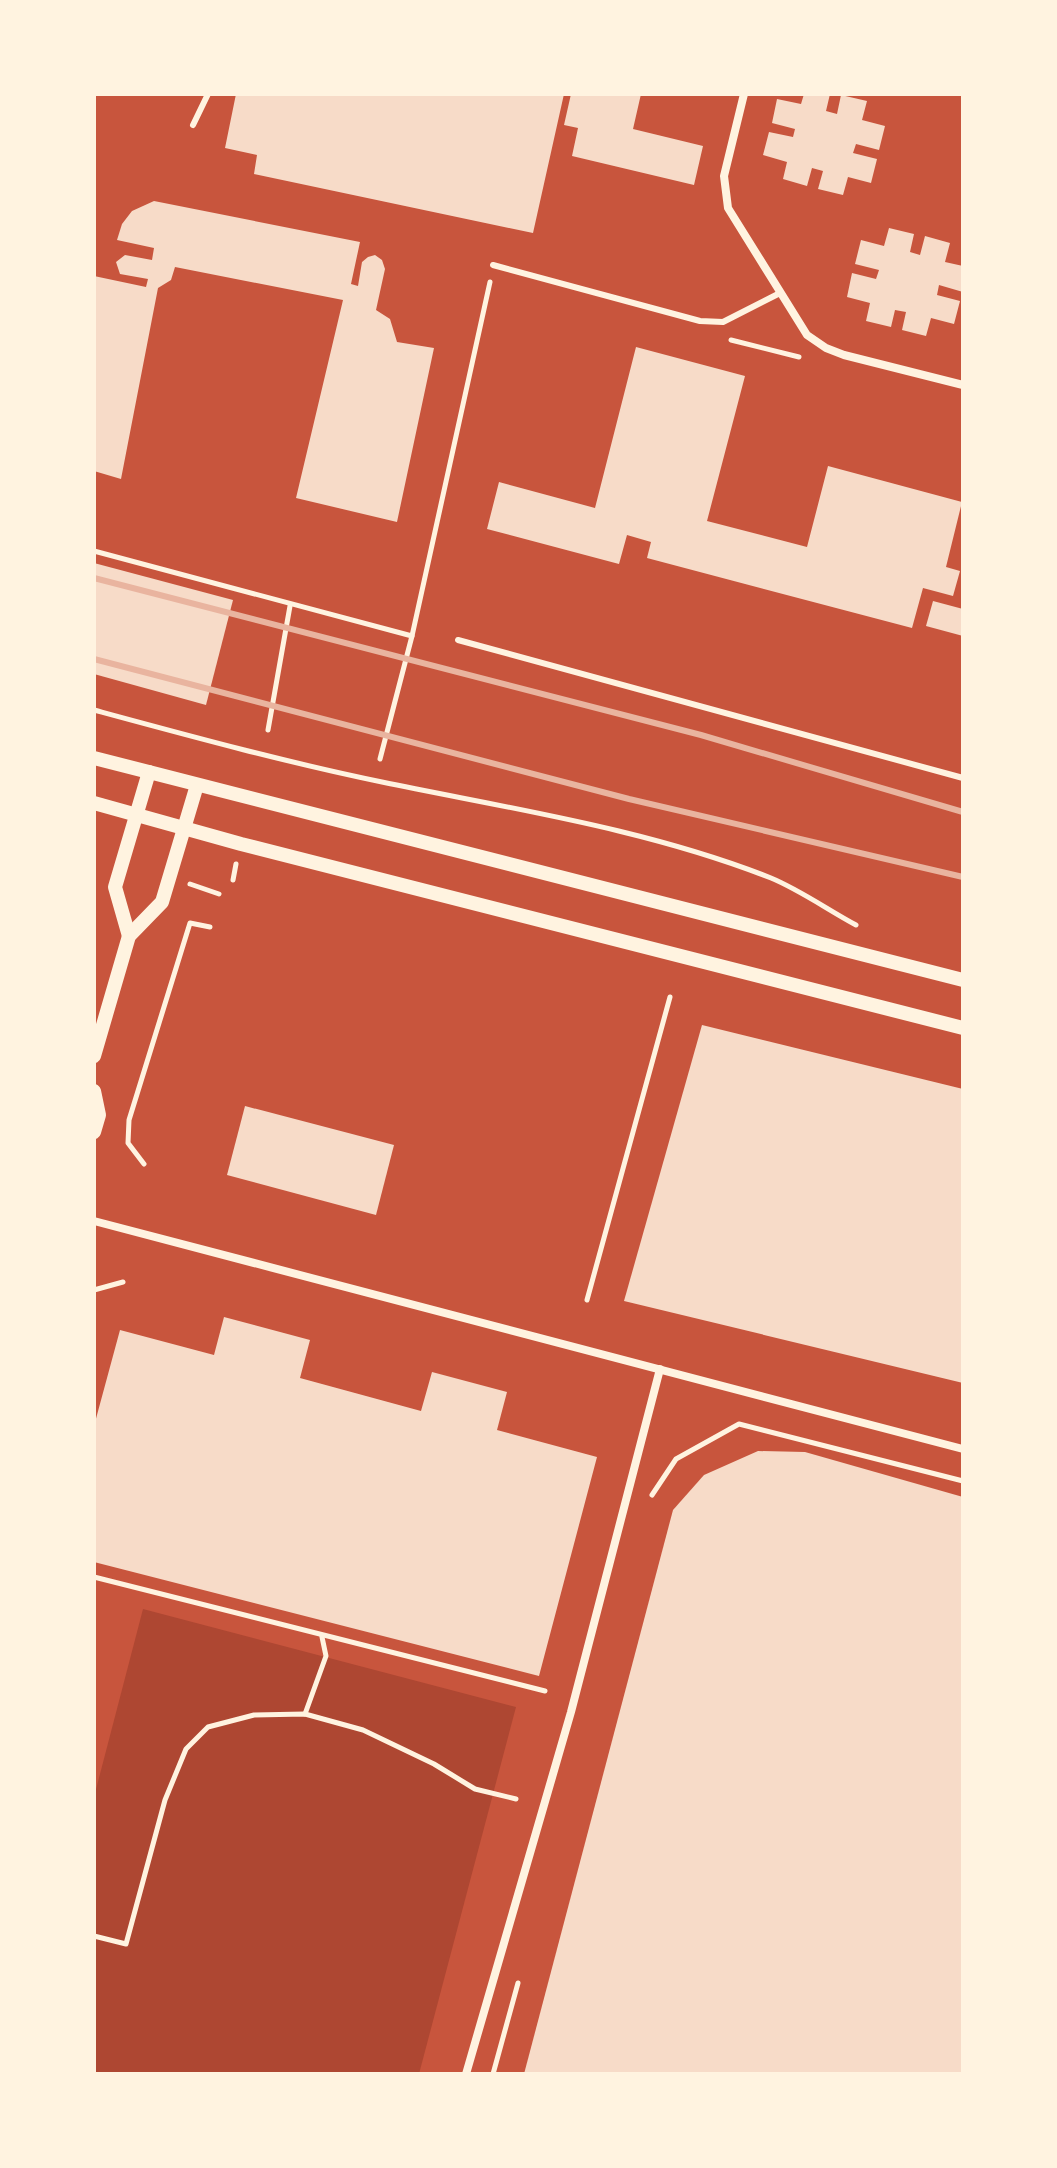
<svg xmlns="http://www.w3.org/2000/svg" width="1057" height="2168" font-family="'PT Sans Narrow',sans-serif">
	<style>
		.green { fill: #ae4732 }
		.building { fill: #f7dbc8 }
		.lines { fill: none; stroke-linecap: round; stroke-linejoin: round }
		.path { stroke: #fff3e0; stroke-width: 5 }
		.service { stroke: #fff3e0; stroke-width: 6 }
		.minor { stroke: #fff3e0; stroke-width: 8 }
		.tertiary { stroke: #fff3e0; stroke-width: 14 }
		.rail { stroke: #e9b49f; stroke-width: 6 }
	</style>
	<rect width="100%" height="100%" fill="#c8553d"/>
	<polygon class="green" points="143,1609 516,1707 419,2074 94,2074 94,1797"/>
	<g class="building">
		<polygon points="236,94 564,94 533,233 254,174 257,155 225,148"/>
		<polygon points="571,94 641,94 633,129 703,146 694,185 572,156 578,128 564,125"/>
		<polygon points="804,94 830,94 826,111 837,114 841,95 867,101 862,120 885,126 879,150 856,144 853,153 877,159 871,183 848,177 843,195 818,189 823,171 812,168 807,186 783,179 787,162 763,155 769,132 793,137 795,129 772,123 777,99 801,104"/>
		<polygon points="154,201 360,242 351,284 358,286 362,262 368,257 375,255 382,260 385,269 376,310 390,319 397,342 434,348 397,522 296,498 343,300 175,267 171,280 158,288 121,479 94,471 94,276 146,287 148,279 120,274 116,262 125,255 152,260 154,248 117,240 122,224 132,211"/>
		<polygon points="889,228 914,234 910,252 920,255 925,236 950,243 945,262 963,266 963,292 939,285 937,295 960,301 954,324 931,318 926,336 902,330 906,312 895,310 891,327 866,321 870,303 847,297 852,273 876,279 879,270 855,264 861,240 884,246"/>
		<polygon points="636,347 745,376 707,521 807,547 828,466 962,502 946,567 960,571 953,596 923,588 912,628 647,558 651,542 627,535 619,564 487,529 499,482 595,508"/>
		<polygon points="94,563 233,600 206,705 94,674"/>
		<polygon points="933,601 963,609 963,636 926,626"/>
		<polygon points="702,1025 963,1089 963,1383 624,1301"/>
		<polygon points="245,1106 394,1145 376,1215 227,1175"/>
		<polygon points="224,1317 310,1340 300,1378 421,1411 432,1372 507,1392 497,1430 597,1457 539,1676 94,1562 94,1426 120,1330 214,1355"/>
		<polygon points="758,1451 805,1452 963,1497 963,2074 524,2074 673,1510 704,1475"/>
	</g>
	<g class="lines">
		<g class="path">
			<polyline points="731,340 799,357"/>
			<polyline points="94,551 412,636 490,282"/>
			<path d="M94 710C190 736 285 762 382 782 512 809 647 829 771 878 800 890 828 910 856 925"/>
			<polyline points="268,730 290,606"/>
			<polyline points="380,759 412,636"/>
			<polyline points="233,880 236,864"/>
			<polyline points="190,884 219,894"/>
			<polyline points="144,1164 128,1143 129,1120 190,923 210,927"/>
			<polyline points="94,1290 123,1282"/>
			<polyline points="587,1300 670,997"/>
			<polyline points="652,1495 676,1459 739,1424 963,1481"/>
			<polyline points="94,1577 545,1691"/>
			<polyline points="305,1714 326,1656 322,1637"/>
			<polyline points="94,1936 126,1944 165,1800 186,1749 208,1727 254,1715 305,1714 363,1730 434,1764 475,1789 516,1799"/>
			<polyline points="493,2074 518,1983"/>
		</g>
		<g class="service">
			<polyline points="193,125 208,94"/>
			<polyline points="493,265 700,321 723,322 780,293"/>
			<polyline points="458,640 963,778"/>
		</g>
		<g class="minor">
			<polyline points="744,94 724,176 728,208 807,335 826,348 844,355 963,385"/>
			<polyline points="94,1221 963,1449"/>
			<polyline points="466,2074 571,1712 660,1369"/>
		</g>
		<g class="tertiary">
			<polyline points="94,758 963,980"/>
			<polyline points="94,803 241,844 963,1028"/>
			<polyline points="129,936 115,887 149,772"/>
			<polyline points="94,1056 129,936 162,902 197,785"/>
			<polyline points="94,1091 99,1115 94,1132"/>
		</g>
		<g class="rail">
			<polyline points="94,578 701,735 963,812"/>
			<polyline points="94,659 629,799 963,877"/>
		</g>
	</g>
	<rect width="1057" height="2168" fill="none" stroke="#fff3e0" stroke-width="192"/>
</svg>
